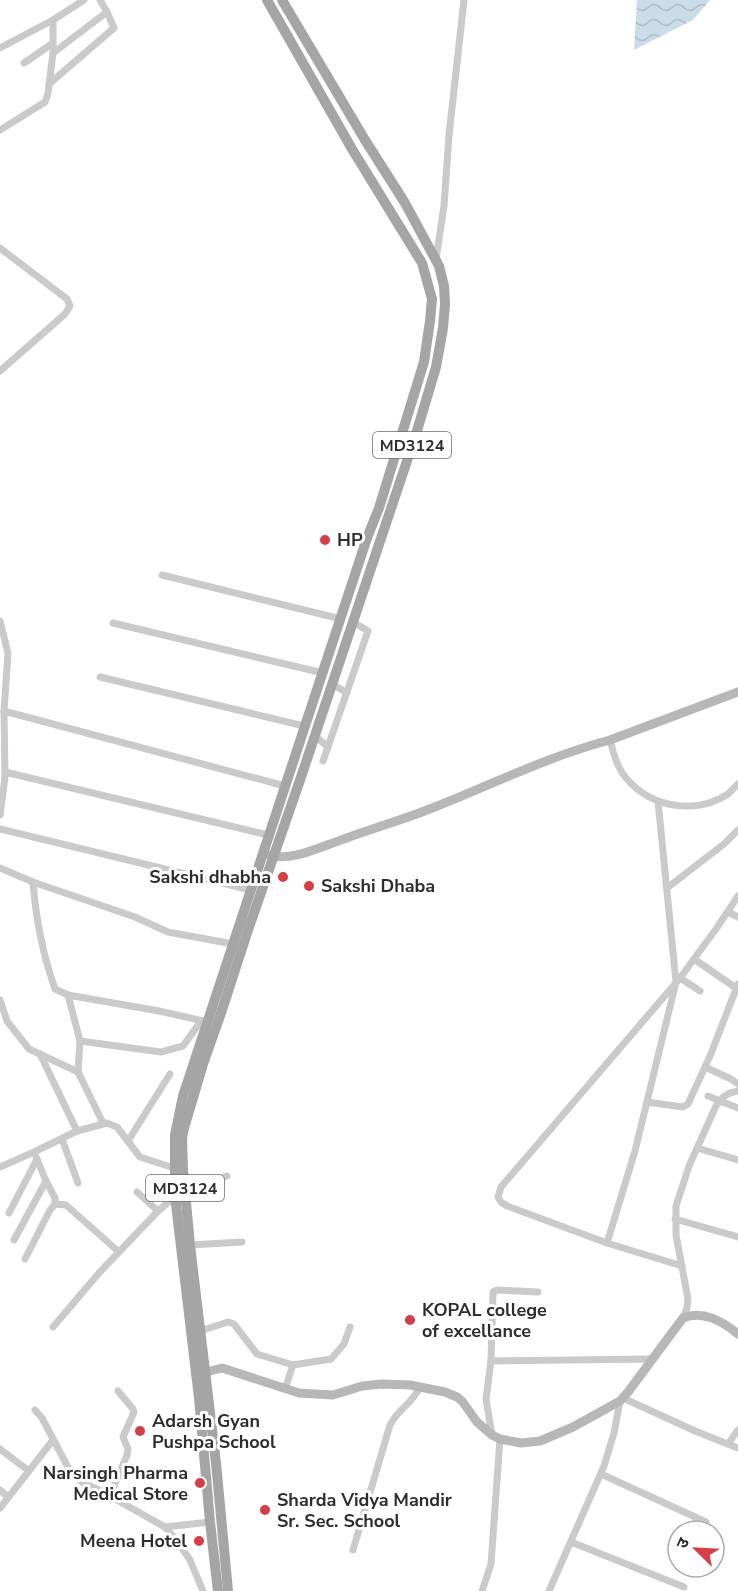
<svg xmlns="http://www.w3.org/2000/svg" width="738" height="1591" font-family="'Nunito Sans','Noto Sans Devanagari',sans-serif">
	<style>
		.water { fill: url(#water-waves) }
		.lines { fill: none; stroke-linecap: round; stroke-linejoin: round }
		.street { stroke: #cacaca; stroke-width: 7 }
		.secondary { stroke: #b7b7b7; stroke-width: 9 }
		.primary { stroke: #a5a5a5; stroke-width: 10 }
		.poi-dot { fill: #d73d46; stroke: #fff; stroke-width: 2 }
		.labels { text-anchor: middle; stroke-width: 6; stroke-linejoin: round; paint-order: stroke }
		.shield { fill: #fff; stroke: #6c6c6c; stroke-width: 1.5 }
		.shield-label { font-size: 16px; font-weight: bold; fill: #2d2d2d }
		.poi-label { font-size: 18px; font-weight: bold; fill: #2d2d2d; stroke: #fff; text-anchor: start }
	</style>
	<defs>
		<pattern id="water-waves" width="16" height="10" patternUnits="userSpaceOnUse" patternTransform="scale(1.5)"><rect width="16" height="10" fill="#c9dce8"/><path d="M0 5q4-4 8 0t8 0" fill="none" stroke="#adbdc7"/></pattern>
	</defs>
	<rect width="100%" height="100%" fill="#fff"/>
	<polygon class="water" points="637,0 710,0 693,20 634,50"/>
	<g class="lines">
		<g class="street">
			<polyline points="0,48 53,20 84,0"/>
			<polyline points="53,53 107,12"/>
			<polyline points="24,63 53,43"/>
			<polyline points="49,84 114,28 107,12 100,0"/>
			<polyline points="0,130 45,102 48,93 53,53 53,20"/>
			<polyline points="0,248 67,299 70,306 65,314 0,371"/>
			<polyline points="436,259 444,206 449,135 464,0"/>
			<polyline points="162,575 341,619"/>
			<polyline points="0,621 8,653 4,711 5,777 0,815"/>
			<polyline points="113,623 323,673"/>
			<polyline points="100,677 304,726"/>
			<polyline points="332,684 347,693"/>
			<polyline points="4,711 285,786"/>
			<polyline points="315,736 328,747"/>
			<path d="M610 740C613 751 615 761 621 771 643 806 693 817 728 794 731 791 735 787 738 784"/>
			<polyline points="323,761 368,631 353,622"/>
			<polyline points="5,772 268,835"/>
			<polyline points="0,829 251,890"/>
			<path d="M0 868 33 882C36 921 42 952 55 989L68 995 80 1041 78 1072 103 1123"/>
			<polyline points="33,882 135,917 168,932 233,944"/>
			<polyline points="667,888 724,844 738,830"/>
			<polyline points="728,912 738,917"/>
			<polyline points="694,959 736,988"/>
			<polyline points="680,978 700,991"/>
			<polyline points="68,995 159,1011 208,1022"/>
			<polyline points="0,1000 7,1021 29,1049 78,1072"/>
			<polyline points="80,1041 161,1052 183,1046 201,1021"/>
			<polyline points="40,1054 77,1131"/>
			<polyline points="705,1067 731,1079 738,1084"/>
			<polyline points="708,1096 738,1108"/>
			<polyline points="647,1102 683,1107 688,1104 710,1056 738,984"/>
			<polyline points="62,1139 78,1183"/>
			<polyline points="128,1141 170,1074"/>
			<polyline points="697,1148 738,1160"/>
			<polyline points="36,1157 46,1181 55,1198 55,1204"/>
			<polyline points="0,1167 34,1152 77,1131 107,1123 117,1127 140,1157 174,1168"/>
			<polyline points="137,1192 158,1211"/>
			<polyline points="9,1213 37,1159"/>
			<polyline points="675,1219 738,1237"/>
			<polyline points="14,1240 46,1181"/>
			<polyline points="607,1243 635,1151 676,982 658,801"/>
			<polyline points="190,1245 242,1242"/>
			<polyline points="25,1259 50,1210 55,1204 66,1205 119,1252"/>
			<polyline points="682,1266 607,1243 507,1206 501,1202 498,1197 501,1187 680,978 716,929 738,896"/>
			<polyline points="493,1313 516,1313"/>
			<polyline points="683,1318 687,1308 688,1299 676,1235 676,1206 689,1166 716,1106 723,1097 730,1093 738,1091"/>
			<polyline points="53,1327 99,1273 158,1211 185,1188 227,1176"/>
			<polyline points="200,1331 228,1322 234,1324 257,1354 293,1365"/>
			<polyline points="491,1361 653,1359"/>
			<polyline points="285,1389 293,1365 331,1359 344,1344 350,1327"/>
			<polyline points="623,1398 695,1431 738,1448"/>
			<polyline points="35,1410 42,1418 70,1471 83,1483 101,1491 165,1527 177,1541 190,1560 203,1591"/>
			<polyline points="492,1435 486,1399 491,1361 493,1292 497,1290 538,1292"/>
			<polyline points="728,1444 738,1430"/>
			<polyline points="0,1449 29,1471"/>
			<polyline points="601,1474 706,1522"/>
			<polyline points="0,1490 8,1497"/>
			<polyline points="110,1496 127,1455 128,1449 123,1437 134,1412 133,1409 118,1391"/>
			<polyline points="0,1508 53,1440"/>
			<polyline points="165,1527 210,1522"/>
			<polyline points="571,1542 684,1587"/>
			<path d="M353 1550 390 1425C398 1409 412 1404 420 1387"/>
			<polyline points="482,1591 491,1564 500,1439"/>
			<polyline points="549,1591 604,1466 614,1433 620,1401"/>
		</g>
		<g class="secondary">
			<path d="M269 855C292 862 322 846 344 839 374 828 405 819 435 807 493 784 549 756 610 740L738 692"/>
			<path d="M206 1372 222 1368 299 1393 333 1395 362 1386 382 1384 410 1385 445 1392 457 1397 462 1401 477 1422 492 1435 500 1439 521 1443 540 1441 573 1427 620 1401 628 1392 683 1318C703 1310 722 1321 738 1334"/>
		</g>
		<g class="primary">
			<polyline points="218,1591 210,1522 199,1398 175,1196 175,1135 183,1096 367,538 379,508 424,362 430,321 432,299 422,263 352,149 267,0"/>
			<polyline points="228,1591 216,1463 190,1245 183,1170 182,1138 184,1128 203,1064 222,1010 248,930 300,780 416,434 436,367 443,328 445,304 444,286 439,266 405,203 365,140 282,0"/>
		</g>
	</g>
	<g class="poi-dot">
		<circle cx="325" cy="540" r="6"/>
		<circle cx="283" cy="877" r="6"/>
		<circle cx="309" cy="886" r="6"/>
		<circle cx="410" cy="1320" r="6"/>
		<circle cx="140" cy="1431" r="6"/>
		<circle cx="200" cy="1483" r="6"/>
		<circle cx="265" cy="1510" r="6"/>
		<circle cx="199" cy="1541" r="6"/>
	</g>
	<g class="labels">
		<g class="shield">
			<rect x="373" y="432" width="78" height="26" rx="4.5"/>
			<rect x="146" y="1175" width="78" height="26" rx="4.5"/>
		</g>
		<g class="shield-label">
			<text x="412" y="451">MD3124</text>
			<text x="185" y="1194">MD3124</text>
		</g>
		<g class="poi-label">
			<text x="337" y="546">HP</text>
			<text x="271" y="883" text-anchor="end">Sakshi dhabha</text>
			<text x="321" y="892">Sakshi Dhaba</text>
			<text x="422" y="1316">KOPAL college<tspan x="422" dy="21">of excellance</tspan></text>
			<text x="152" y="1427">Adarsh Gyan<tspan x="152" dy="21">Pushpa School</tspan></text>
			<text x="188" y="1479" text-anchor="end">Narsingh Pharma<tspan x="188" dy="21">Medical Store</tspan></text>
			<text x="277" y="1506">Sharda Vidya Mandir<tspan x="277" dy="21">Sr. Sec. School</tspan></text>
			<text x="187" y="1547" text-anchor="end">Meena Hotel</text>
		</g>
	</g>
	<g transform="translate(696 1549) rotate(294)"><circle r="28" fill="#ffffff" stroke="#ababab" stroke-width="1.5"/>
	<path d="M0-4.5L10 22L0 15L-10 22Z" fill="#d73d46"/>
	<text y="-9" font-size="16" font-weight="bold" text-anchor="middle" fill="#2d2d2d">उ</text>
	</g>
</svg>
